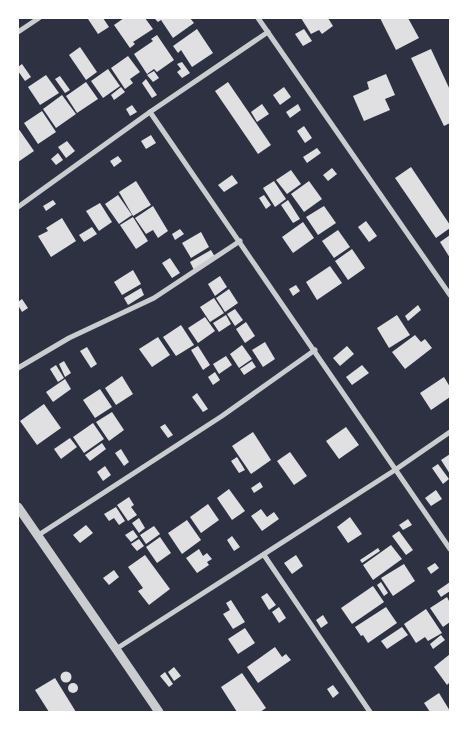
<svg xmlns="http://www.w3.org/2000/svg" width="468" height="730" font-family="Spectral,serif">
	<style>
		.building { fill: #e0e0e3 }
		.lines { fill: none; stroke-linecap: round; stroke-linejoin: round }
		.minor { stroke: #caccd0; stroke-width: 5 }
		.tertiary { stroke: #caccd0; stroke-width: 9 }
	</style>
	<rect width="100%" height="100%" fill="#2d3142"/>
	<g class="building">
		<polygon points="90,18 103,18 109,27 98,34 88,19"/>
		<polygon points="124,18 145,18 153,29 133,42 135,44 130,48 114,25"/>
		<polygon points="154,18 190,18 194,23 173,38 161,20 158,22"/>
		<polygon points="301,18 328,18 333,26 322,34 319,30 311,34"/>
		<polygon points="380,18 408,18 419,38 396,50"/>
		<polygon points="197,29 213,53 192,67 181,50 178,53 173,46"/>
		<polygon points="304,29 312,41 303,46 295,34"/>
		<polygon points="157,35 174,60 157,72 154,69 147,74 134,54 153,41 151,39"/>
		<polygon points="80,47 97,72 86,80 69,55"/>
		<polygon points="431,49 450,90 450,123 444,126 411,58"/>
		<polygon points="128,56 140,72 130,79 133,83 125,89 111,68"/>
		<polygon points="182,62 190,73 182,78 177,72 181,69 177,64"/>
		<polygon points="22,64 31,77 25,81 18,71 18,67"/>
		<polygon points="108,69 120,86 103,98 91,81"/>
		<polygon points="154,71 159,78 153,82 147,75"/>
		<polygon points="386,74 395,95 385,99 390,110 364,121 353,96 369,89 367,82"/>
		<polygon points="46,75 59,93 40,105 28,87"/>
		<polygon points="60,76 70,90 65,93 55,79"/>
		<polygon points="146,79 157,95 152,98 142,83"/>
		<polygon points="86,82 98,99 77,113 66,96"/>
		<polygon points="228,82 271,145 258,154 215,91"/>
		<polygon points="121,87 125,92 114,100 111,95"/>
		<polygon points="284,87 291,97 280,105 273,95"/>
		<polygon points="62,95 76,114 56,128 43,109"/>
		<polygon points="262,104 269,114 257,122 251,112"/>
		<polygon points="298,104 301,110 290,118 286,112"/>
		<polygon points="132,105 137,112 130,116 126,109"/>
		<polygon points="42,111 56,132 38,144 24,123"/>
		<polygon points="304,126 312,138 305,143 297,131"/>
		<polygon points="18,128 34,151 18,162"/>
		<polygon points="151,135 156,143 146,149 141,141"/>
		<polygon points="67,141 75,151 66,158 58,147"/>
		<polygon points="317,148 321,153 307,163 303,157"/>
		<polygon points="58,153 63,160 56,165 51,159"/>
		<polygon points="118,156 122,161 114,167 110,161"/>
		<polygon points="411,167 450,225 450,228 436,238 395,178"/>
		<polygon points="332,168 337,174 328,181 323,175"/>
		<polygon points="291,170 301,184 287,194 276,180"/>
		<polygon points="232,175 238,183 224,192 218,185"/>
		<polygon points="136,181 151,205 133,216 119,192"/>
		<polygon points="274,181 286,199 275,207 263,188"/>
		<polygon points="309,181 322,199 304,212 291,194"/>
		<polygon points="118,195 132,215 119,224 105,204"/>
		<polygon points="264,195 271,205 266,209 259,198"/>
		<polygon points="53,200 56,204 46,211 43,206"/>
		<polygon points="288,200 300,219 293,223 281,205"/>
		<polygon points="100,203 112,222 99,231 86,211"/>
		<polygon points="153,206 168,231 158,238 153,230 146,234 135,218"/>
		<polygon points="324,206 336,223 318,235 306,217"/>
		<polygon points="133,217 148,241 136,249 120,225"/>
		<polygon points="62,218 76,241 51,257 38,236 48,231 46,228"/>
		<polygon points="366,221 377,236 369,242 358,227"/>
		<polygon points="303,222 314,238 293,253 282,237"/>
		<polygon points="92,227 97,234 84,242 79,235"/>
		<polygon points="180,229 184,234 175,240 172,234"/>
		<polygon points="338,230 350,247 334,258 322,241"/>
		<polygon points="201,232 209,247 191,258 182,243"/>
		<polygon points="450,235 450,258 440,242"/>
		<polygon points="352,249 365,268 348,280 335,261"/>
		<polygon points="211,250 215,257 194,270 190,262"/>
		<polygon points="170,258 180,273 172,278 162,263"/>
		<polygon points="330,266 342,283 317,300 306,282"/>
		<polygon points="133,270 141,284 122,295 114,282"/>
		<polygon points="220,276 227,287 215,296 208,284"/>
		<polygon points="296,285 300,291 293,296 289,289"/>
		<polygon points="141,288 144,295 128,305 124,298"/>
		<polygon points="229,289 238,303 225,312 216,298"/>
		<polygon points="214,298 224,313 210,322 200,307"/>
		<polygon points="22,299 28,308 22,312 18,305 18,302"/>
		<polygon points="418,305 421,310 408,321 405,316"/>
		<polygon points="235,309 243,320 235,326 227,314"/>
		<polygon points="226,315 231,324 219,332 213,323"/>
		<polygon points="397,315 410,335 389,348 377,328"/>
		<polygon points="205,317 215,331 198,343 188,328"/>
		<polygon points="246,322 255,336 245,343 236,329"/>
		<polygon points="181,325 194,345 176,356 163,337"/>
		<polygon points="415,335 421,342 425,339 432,348 405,369 392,352"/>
		<polygon points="158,337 170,355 152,367 139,349"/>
		<polygon points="265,342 275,359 263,367 252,350"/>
		<polygon points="242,345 252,359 239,368 230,354"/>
		<polygon points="198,346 210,365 203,370 191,350"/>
		<polygon points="347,346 354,354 340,366 333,358"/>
		<polygon points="87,347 97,364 91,368 80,351"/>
		<polygon points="226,356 232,365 219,374 213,364"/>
		<polygon points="64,361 71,373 65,377 59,364"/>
		<polygon points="252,361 256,367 244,375 240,369"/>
		<polygon points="56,365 64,378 58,382 50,369"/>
		<polygon points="362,365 369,373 352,385 346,377"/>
		<polygon points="215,372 220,380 213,385 208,377"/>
		<polygon points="122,376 133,394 116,405 105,388"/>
		<polygon points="444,377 450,387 450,397 431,410 420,393"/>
		<polygon points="65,379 71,389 53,402 46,392"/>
		<polygon points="100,389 112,407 95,418 83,400"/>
		<polygon points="197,393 208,409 203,412 192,397"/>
		<polygon points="44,404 61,428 37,445 20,421"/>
		<polygon points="112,412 124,430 109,441 96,422"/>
		<polygon points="93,423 104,439 84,453 73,437"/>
		<polygon points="165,424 173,435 168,438 160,427"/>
		<polygon points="346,427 359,445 339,459 326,441"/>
		<polygon points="253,432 271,460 251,474 232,446"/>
		<polygon points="70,438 77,447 61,459 54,449"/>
		<polygon points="102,443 106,449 90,461 85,455"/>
		<polygon points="121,449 129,462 124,466 115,453"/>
		<polygon points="290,452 307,476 294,485 277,461"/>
		<polygon points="450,454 450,474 441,460"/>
		<polygon points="237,457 245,470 239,473 231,461"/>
		<polygon points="438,464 449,479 443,484 432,468"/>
		<polygon points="105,466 111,475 103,481 97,472"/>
		<polygon points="260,482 263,487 254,493 251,488"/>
		<polygon points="229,489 245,511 232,520 217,498"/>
		<polygon points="436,490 442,499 431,506 425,498"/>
		<polygon points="129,497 134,505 131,507 137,515 128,521 117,505"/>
		<polygon points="208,504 219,520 201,533 190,517"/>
		<polygon points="116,507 125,521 119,525 114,518 109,521 104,514"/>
		<polygon points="261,509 267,517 274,512 279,519 262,531 251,516"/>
		<polygon points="350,517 362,534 348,543 337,527"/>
		<polygon points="139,518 145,528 139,533 132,523"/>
		<polygon points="408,519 412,525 403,530 399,525"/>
		<polygon points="187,520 201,540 182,554 168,533"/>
		<polygon points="86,525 93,533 80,543 73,535"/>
		<polygon points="154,526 160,534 146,544 140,535"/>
		<polygon points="133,530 138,537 131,542 125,535"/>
		<polygon points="399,531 413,550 406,555 392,536"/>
		<polygon points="232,536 240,547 234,551 227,540"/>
		<polygon points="160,537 171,553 157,563 146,547"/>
		<polygon points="139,539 144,546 137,551 131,544"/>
		<polygon points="391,545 402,559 373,580 363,565"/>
		<polygon points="378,548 380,551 362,563 360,560"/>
		<polygon points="199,549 203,556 207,553 212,559 207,562 209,565 197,573 186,558"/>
		<polygon points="145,555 170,589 149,605 138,591 143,588 128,567"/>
		<polygon points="296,555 303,566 292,574 284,563"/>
		<polygon points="435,563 439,568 431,574 427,568"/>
		<polygon points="404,564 415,581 393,596 381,578"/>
		<polygon points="114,570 119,577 109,585 103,578"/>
		<polygon points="381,582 388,593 384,596 377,585"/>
		<polygon points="450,582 450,591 441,597 437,591"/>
		<polygon points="373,586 384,602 352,624 341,608"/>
		<polygon points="267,593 276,605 269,610 261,597"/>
		<polygon points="447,597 450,603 450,622 443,627 430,608"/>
		<polygon points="231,600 245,622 233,629 223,614 230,610 226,603"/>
		<polygon points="279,607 286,618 279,623 272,612"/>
		<polygon points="386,607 397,623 368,643 363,635 361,636 355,627"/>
		<polygon points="426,609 442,633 428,641 425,637 416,643 404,624"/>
		<polygon points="323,615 328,623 321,628 316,620"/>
		<polygon points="402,627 408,635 387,649 381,641"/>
		<polygon points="245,628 255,643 238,654 228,639"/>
		<polygon points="441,635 445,640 433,649 430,644"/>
		<polygon points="275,647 282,657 286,654 291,660 258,683 247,667"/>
		<polygon points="450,654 450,682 447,685 434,667"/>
		<polygon points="174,667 181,676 174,681 168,672"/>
		<circle cx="66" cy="677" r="5.5"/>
		<polygon points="165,672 173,684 169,687 160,676"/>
		<polygon points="242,673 266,708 260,712 237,712 221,687"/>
		<polygon points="55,678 76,712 49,712 35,690"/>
		<circle cx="73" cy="688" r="5"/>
		<polygon points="333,685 339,693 333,698 327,689"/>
		<polygon points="439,693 450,711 448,712 430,712 424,703"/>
	</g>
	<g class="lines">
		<g class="minor">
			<polyline points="258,18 450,295"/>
			<polyline points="18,32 39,18"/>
			<polyline points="150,112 450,549"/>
			<polyline points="18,207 150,112 268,32"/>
			<polyline points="18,368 69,338 154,298 240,241"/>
			<polyline points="37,536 222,416 315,350"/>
			<polyline points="264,555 370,712"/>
			<polyline points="116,649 395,470 450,432"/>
		</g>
		<polyline class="tertiary" points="18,507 116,649 159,712"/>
	</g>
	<rect width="468" height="730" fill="none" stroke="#ffffff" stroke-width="38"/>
</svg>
